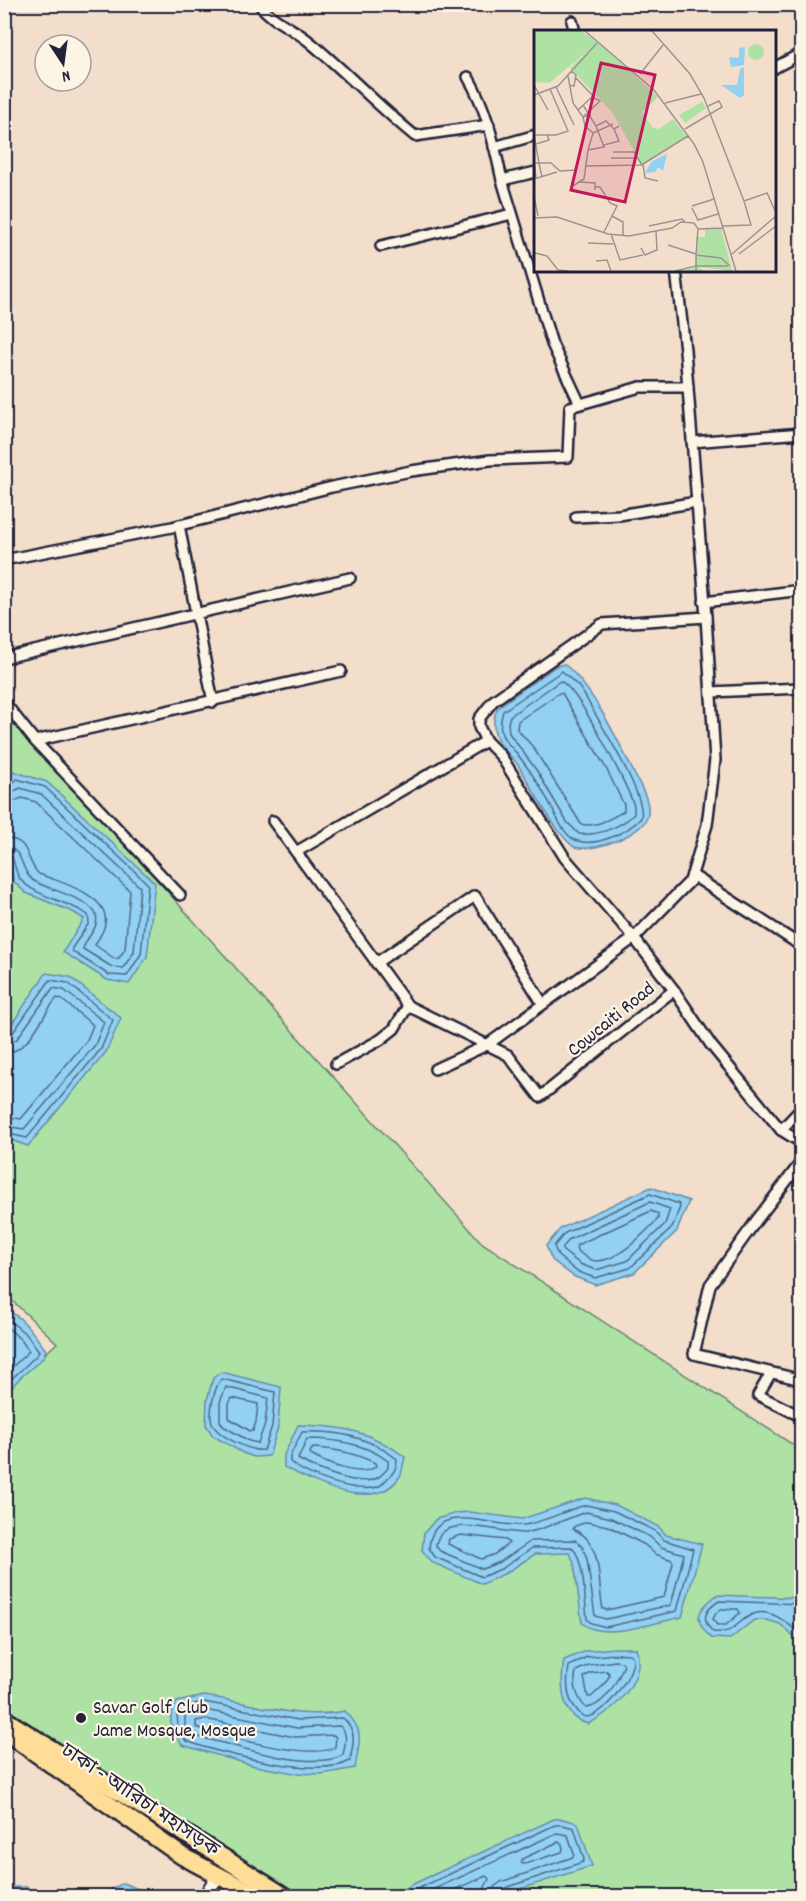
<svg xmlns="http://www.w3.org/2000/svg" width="806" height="1901" font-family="Dekko,'Noto Sans Bengali',sans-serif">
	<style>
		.green { fill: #aee2a4; stroke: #688270; stroke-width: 1.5 }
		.water { fill: #92d1f3; stroke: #658ba9; stroke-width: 1.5 }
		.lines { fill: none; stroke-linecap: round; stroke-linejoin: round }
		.shore { stroke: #4f6885; stroke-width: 1.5 }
		.minor-casing { stroke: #22223b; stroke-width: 14 }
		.tertiary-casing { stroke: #22223b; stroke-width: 16 }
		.trunk-casing { stroke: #22223b; stroke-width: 21 }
		.minor { stroke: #fcf5e5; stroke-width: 9 }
		.tertiary { stroke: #fcf5e5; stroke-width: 12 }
		.trunk { stroke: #fedd96; stroke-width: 16 }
		.poi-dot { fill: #22223b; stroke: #fcf5e5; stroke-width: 2 }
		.labels { text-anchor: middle; stroke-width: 4.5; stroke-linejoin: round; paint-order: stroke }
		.street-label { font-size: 20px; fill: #22223b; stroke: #fcf5e5 }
		.poi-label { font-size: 20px; fill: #22223b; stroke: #fcf5e5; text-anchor: start }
		.inset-road { fill: none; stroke: #9f9391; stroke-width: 1.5 }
		.view { fill: #c2185b; fill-opacity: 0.15; stroke: #c2185b; stroke-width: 3 }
		.inset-edge { fill: none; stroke: #22223b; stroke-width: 3 }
	</style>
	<rect width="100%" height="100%" fill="#f2decb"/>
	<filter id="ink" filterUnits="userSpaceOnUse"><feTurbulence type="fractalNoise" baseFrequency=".0167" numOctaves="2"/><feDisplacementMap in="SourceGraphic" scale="12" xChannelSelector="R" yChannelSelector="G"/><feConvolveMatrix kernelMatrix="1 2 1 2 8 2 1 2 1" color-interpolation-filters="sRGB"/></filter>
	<g filter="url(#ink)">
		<polygon class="green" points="4,709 482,1243 801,1450 801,1896 303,1896 164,1821 5,1707 5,1390 57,1343 5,1294"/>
		<g class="water">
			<path d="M564 664C591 685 618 740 633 771 639 784 650 799 648 814 646 834 593 853 575 847 560 841 528 781 518 765 511 756 500 747 496 736 493 728 493 717 497 709 501 703 546 674 556 666Z"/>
			<polygon points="13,771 47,782 155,883 147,957 129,984 107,980 63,952 84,919 73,912 26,893 14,882 4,852 5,785"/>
			<polygon points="46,973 70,977 121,1018 106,1052 28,1146 5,1138 5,1034"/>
			<polygon points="651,1187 689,1201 677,1231 634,1273 595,1285 573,1276 552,1260 546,1246 561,1228"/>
			<path d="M4 1310C21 1313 35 1336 46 1350L43 1358 21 1377 5 1394Z"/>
			<polygon points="221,1372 281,1387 278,1427 269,1456 254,1457 243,1453 213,1436 206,1425 207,1400 213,1378"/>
			<path d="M298 1425C340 1426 370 1430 405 1457 403 1463 403 1471 400 1476 376 1515 313 1482 284 1467V1455Z"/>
			<path d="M585 1498 616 1505 659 1527 666 1535 702 1544 682 1617C656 1622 603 1642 582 1623L574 1563 570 1553 535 1554 506 1573 482 1584 431 1562 422 1550 424 1533 436 1519 457 1513 469 1512 522 1519Z"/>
			<path d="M717 1595 801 1598V1644L780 1624 767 1620H754L730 1639 711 1638C692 1619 697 1610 717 1595Z"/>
			<path d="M614 1648H636C647 1680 614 1711 588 1724 560 1716 560 1685 564 1660L586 1651Z"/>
			<path d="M204 1696C251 1702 297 1721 345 1711 366 1732 359 1741 355 1768L322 1774 294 1773 255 1766 182 1745C171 1729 166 1719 177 1702Z"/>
			<polygon points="554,1819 563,1819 578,1823 592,1866 498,1896 398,1896 409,1886"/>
			<polygon points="123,1883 156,1896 107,1896 108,1891"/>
			<polygon points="5,1887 27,1887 37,1896 5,1896"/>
		</g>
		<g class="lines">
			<g class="shore">
				<path d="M562 671 579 687 585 696C597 719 647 795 641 818 628 832 597 847 578 841 568 839 561 826 557 818 547 797 533 774 518 755 513 748 504 742 502 734 499 726 501 719 503 711Z"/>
				<path d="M560 681C576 685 628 786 634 806V814C621 827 598 836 579 834L567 822 537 771 509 733 508 723 510 716Z"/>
				<path d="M559 693H562L607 770 624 805V811C612 818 595 828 581 824L533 747 517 729 518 721Z"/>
				<path d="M4 787 10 786 17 779 45 787 148 884 141 954 127 976 109 975 73 952 72 948 89 923 88 915C69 901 35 897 20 879 16 874 15 864 12 857L4 854"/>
				<path d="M4 794 11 793 20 788 41 794 140 887 134 952 123 968 112 967 83 949C85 938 100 928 96 915 91 899 50 890 36 882 19 874 26 848 4 847"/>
				<path d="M4 803 12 802 22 798 36 802 130 891 125 949 119 958 115 959 95 945C98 938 104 932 105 924 111 895 59 882 39 874 24 860 32 839 4 838"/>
				<polyline points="4,1037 12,1034 50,980 68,983 113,1020 101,1049 27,1138 4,1133"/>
				<polyline points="4,1044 11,1043 17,1039 53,988 64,990 104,1022 95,1045 24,1129 4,1126"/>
				<path d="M4 1053C31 1052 41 1015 57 998L61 999 93 1025 87 1040 21 1119 4 1116"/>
				<polygon points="650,1194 679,1204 680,1207 672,1228 630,1268 595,1278 576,1271 558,1256 554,1246 565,1233"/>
				<polygon points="650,1202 670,1209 665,1224 627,1261 596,1270 580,1264 563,1251 563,1247 570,1239"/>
				<path d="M651 1211 658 1214V1219C643 1234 619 1261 597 1261 589 1261 581 1254 576 1249L577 1245Z"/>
				<polyline points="4,1316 27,1335 39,1351 37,1355 4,1386"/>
				<polyline points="4,1324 21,1340 29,1351 4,1375"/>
				<path d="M222 1379 275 1392 272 1426 264 1450C251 1452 217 1436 212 1423 209 1415 212 1403 214 1395 216 1389 217 1383 222 1379Z"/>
				<polygon points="226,1387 268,1398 265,1424 258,1443 249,1441 223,1426 220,1421 220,1402"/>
				<polygon points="232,1398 258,1404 256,1422 253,1431 250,1431 229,1418 229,1404"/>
				<path d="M302 1432C336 1430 370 1437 397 1459 397 1468 394 1473 387 1479 386 1480 381 1485 380 1486 359 1495 307 1476 290 1462V1456Z"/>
				<path d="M307 1439C335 1439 365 1443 388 1461V1468C385 1471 381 1476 377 1478 359 1488 315 1469 298 1459Z"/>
				<path d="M313 1448C335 1449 355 1453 375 1463L376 1466C363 1479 324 1463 311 1455L310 1452Z"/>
				<path d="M586 1505 614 1511 655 1531 664 1540 693 1549 677 1611 606 1627 591 1623 587 1619C585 1603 584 1555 571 1547L532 1548 503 1568 482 1577 435 1557 429 1548C433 1497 495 1529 524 1525 544 1522 566 1510 586 1505Z"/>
				<path d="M586 1512 611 1518 650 1537 661 1547 684 1554 671 1605 606 1619 595 1616 587 1559 582 1546 575 1540 531 1541 500 1562 482 1569 440 1551 436 1546C439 1510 503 1534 524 1533 541 1531 568 1518 586 1512Z"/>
				<path d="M587 1522 608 1526 645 1545 655 1554 672 1560 673 1563 664 1597 607 1610 603 1609C598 1588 602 1558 588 1540 584 1534 578 1532 573 1529L575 1526Z"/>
				<polygon points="461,1535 506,1540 509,1543 495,1554 481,1559 448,1544 449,1539"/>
				<path d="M802 1604 719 1601C705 1610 700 1619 713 1632 736 1634 733 1624 751 1615 770 1606 789 1624 802 1636"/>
				<polygon points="721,1609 738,1609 740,1613 726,1625 717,1625 713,1619 716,1613"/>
				<path d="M614 1654C619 1654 629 1652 632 1656 640 1668 600 1724 583 1716 580 1715 577 1710 574 1706 566 1696 567 1678 569 1666L587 1657Z"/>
				<path d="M615 1661 622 1662 624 1665C617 1682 605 1706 586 1708 577 1698 573 1685 576 1671L589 1665Z"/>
				<polygon points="607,1671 610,1675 603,1686 591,1697 588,1697 584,1677 591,1673"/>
				<path d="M204 1702 298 1720 343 1718C358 1732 353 1743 350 1761 319 1779 219 1753 186 1741L178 1728 177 1713 181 1707Z"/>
				<path d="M205 1710 297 1728 340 1726C349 1734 345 1745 343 1755 316 1770 252 1751 223 1743 212 1740 201 1738 191 1734L185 1726V1715Z"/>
				<path d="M205 1719 295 1737 334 1735 336 1738 335 1747C314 1761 222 1736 196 1727V1721Z"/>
				<polygon points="558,1842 562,1844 563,1849 562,1852 524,1864 521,1863 522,1859"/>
				<polyline points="407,1896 413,1891 555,1825 563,1825 574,1828 584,1859 583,1862 505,1888 501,1891 500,1896"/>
				<polyline points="419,1896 557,1833 568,1835 574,1854 573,1857 501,1882 494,1887 492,1896"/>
				<polyline points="440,1896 486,1876 489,1879 485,1887 483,1896"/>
			</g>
			<g class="minor-casing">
				<g id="minor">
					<path d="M259 4C273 22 294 28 311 43 347 73 379 107 415 136L489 125"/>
					<polyline points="572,21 575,32"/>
					<polyline points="774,68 802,53"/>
					<path d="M468 77C487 109 494 144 502 180L536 172"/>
					<polyline points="494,147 536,135"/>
					<polyline points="502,180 552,344 580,404"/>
					<polyline points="381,246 512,214"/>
					<polyline points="692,442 802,433"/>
					<polyline points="576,517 619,515 697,502"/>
					<polyline points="179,525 213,702"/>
					<polyline points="4,560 172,527 332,487 411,471 490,460 568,457 570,407 640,387 688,387"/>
					<polyline points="704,602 802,590"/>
					<polyline points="4,658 350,578"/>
					<polyline points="711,692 802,688"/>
					<polyline points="4,702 35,741 341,671"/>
					<polyline points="35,741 180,895"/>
					<polyline points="273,821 296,852"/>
					<polyline points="692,875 794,941 802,948"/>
					<polyline points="376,963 475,896 543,1004"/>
					<polyline points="674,990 634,938 565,858 501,756 486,741 479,727 479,719 493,701 602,624 706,617 685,350 676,270"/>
					<polyline points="408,1006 508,1055 540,1097 674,990 711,1045 781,1130 802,1143"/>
					<polyline points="336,1064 380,1040 394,1029 408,1006 296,852 486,741"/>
					<polyline points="435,1069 487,1045 634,938 690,881 707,825 715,760 706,617"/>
					<polyline points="781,1130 802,1108"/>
					<polyline points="802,1161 756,1221 710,1285 694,1354 802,1380"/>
					<polyline points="771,1373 758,1395 802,1417"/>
				</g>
			</g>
			<g class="tertiary-casing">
				<polyline id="tertiary" points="205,1896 218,1875"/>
			</g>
			<g class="trunk-casing">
				<g id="trunk">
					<polyline points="4,1719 284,1896"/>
					<polyline points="17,1740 182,1856 257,1896"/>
				</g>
			</g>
			<use href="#minor" class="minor"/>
			<use href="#tertiary" class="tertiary"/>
			<use href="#trunk" class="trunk"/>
		</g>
	</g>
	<circle class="poi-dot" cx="81" cy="1718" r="6"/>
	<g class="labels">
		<g class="street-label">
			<text transform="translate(610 1018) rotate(-39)" y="7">Cowcaiti Road</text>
			<text transform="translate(141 1799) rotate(34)" y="7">ঢাকা - আরিচা মহাসড়ক</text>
		</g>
		<g class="poi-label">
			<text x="93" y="1713">Savar Golf Club<tspan x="93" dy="23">Jame Mosque, Mosque</tspan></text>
		</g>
	</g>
	<g transform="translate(534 30)">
		<rect width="242" height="242" fill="#f2decb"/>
		<path d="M0 1H47L65 12 124 67 108 82 119 98 125 99 139 89 153 107 108 135 78 82 36 38 55 20 15 53 0 52ZM214 22a8 8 0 1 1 16 0a8 8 0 1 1-16 0ZM168 72 172 78 151 93 145 85ZM187 198 198 241 164 237 171 241H142L162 238V225H172L162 224V207H171V199Z" fill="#aee2a4"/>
		<path d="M211 17 210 35 197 37 195 27 205 28V18ZM210 37V65L206 68 187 55H203L206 39ZM133 124 129 141 124 137 121 142 111 143 118 131Z" fill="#92d1f3"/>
		<path class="inset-road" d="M51 1 120 60 160 114 169 132 202 241M118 1 156 44 170 68 210 171 233 163 242 183M106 44 129 15M34 46 39 73 49 87 57 85M42 48 61 68M0 55 14 80M35 55 40 56 42 45 37 41M22 57 40 95M0 65 24 56 63 13M131 73 167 64M49 75 62 96 72 91 80 99M44 80 58 67 66 71 49 87 51 96 59 103M151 99 188 77 185 71 174 76M0 105H22L34 101 16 59M0 105 5 133H17L26 141 42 140 44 131M2 114 15 110 13 104M70 115 85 111 80 99 85 96M54 120 59 103 79 94M79 122H100L108 135M77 128H103M0 130 2 148M0 133H5L8 147M51 136 108 135M0 149 23 142M124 151 111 148 109 134 154 106M46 152 61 153V160M37 157 50 149 54 120 70 117 62 96M61 157H66L76 173 83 176 70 202M0 166 4 186M158 176 180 169M158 178 164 190 184 184M78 186 89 192V205M0 188 23 187 74 204 95 206 138 198 147 192 160 193 164 199 189 198M115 196 148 189 151 192M189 196 217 195 210 171M164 199 162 225 187 228 196 236M77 204 86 230 109 225M54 213 79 214M134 215 162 224M107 218 111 225 123 220 122 201M1 223 13 226 24 240 35 241M198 224 242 186M205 224 242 196M62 231 73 230 77 241M141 241 162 236V226M162 241V236H194"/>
		<path class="view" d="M67 33 121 45 91 172 37 160Z"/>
		<rect width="242" height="242" class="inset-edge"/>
	</g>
	<rect width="806" height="1901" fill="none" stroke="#fcf5e5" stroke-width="24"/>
	<rect x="12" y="12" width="782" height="1877" fill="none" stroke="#22223b" stroke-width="2" filter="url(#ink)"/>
	<g transform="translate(63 63) rotate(167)"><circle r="28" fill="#fcf5e5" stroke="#a5a1a1" stroke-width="1.5"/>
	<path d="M0-4.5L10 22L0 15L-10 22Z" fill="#22223b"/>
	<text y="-9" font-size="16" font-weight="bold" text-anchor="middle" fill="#22223b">N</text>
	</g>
</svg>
